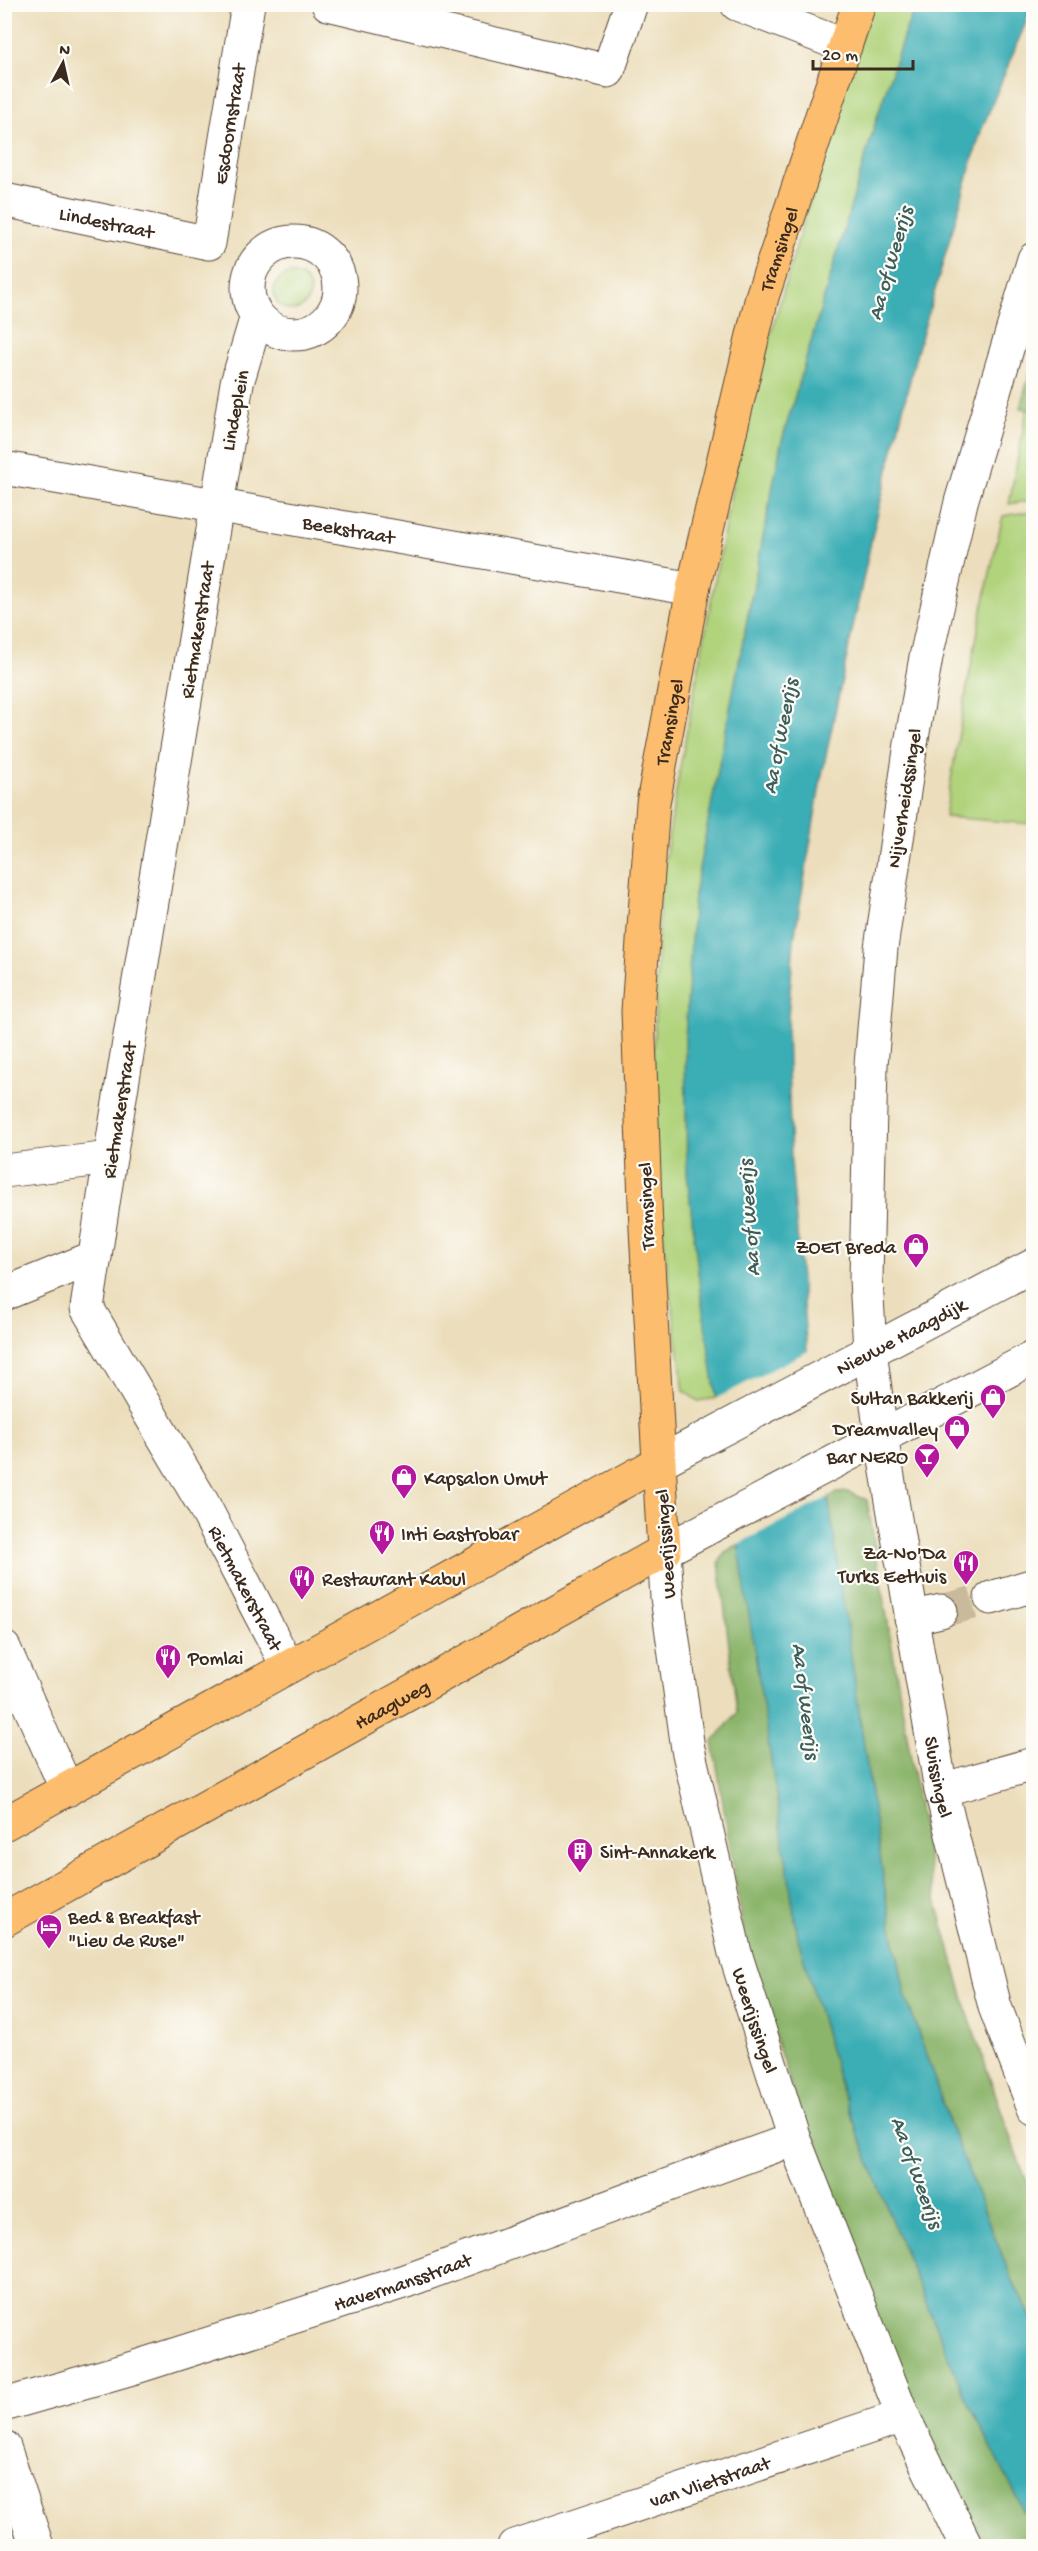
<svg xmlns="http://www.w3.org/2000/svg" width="1038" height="2551" font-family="'Gochi Hand',sans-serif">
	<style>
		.green { fill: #b0d37c; stroke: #767e4d; stroke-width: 1.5 }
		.forest { fill: #8cb56c; stroke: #647045; stroke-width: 1.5 }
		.water { fill: #3badb5; stroke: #3b6c6a; stroke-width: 1.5 }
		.pier { fill: #ecdebc }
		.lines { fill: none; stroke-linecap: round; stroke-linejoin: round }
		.minor-tunnel { stroke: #c9ba9c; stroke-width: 33; stroke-dasharray: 33 16; stroke-linecap: butt }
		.minor-casing { stroke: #564536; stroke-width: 35 }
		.major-casing { stroke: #564536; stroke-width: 35 }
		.minor { stroke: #fff; stroke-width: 33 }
		.major { stroke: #fcbd6e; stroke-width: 33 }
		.labels { text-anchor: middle; stroke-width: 4.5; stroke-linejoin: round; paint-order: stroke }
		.street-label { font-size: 20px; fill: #3b2a1e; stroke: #fdfcf7 }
		.poi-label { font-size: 20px; fill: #3b2a1e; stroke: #fdfcf7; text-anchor: start }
		.water-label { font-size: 21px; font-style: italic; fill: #3b5e5a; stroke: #fdfcf7 }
	</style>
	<rect width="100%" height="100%" fill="#fdfcf7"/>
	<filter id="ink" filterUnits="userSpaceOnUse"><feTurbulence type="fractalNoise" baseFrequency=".0167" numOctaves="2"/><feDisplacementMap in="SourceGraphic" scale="12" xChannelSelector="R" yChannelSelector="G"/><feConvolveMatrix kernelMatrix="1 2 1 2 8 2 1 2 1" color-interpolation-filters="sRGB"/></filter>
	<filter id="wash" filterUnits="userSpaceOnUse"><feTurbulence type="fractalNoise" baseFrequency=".008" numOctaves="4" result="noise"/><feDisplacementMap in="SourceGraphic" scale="24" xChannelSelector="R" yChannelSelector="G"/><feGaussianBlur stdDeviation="1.35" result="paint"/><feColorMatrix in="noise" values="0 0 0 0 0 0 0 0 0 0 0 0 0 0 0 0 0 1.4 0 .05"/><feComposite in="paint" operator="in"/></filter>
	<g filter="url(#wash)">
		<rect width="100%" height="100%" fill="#ecdebc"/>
		<g class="green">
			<polygon points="872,5 916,5 905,32 875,124 781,444 694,895 685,1040 687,1173 701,1298 718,1398 698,1401 684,1391 655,1178 653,1067 660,891 679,773 742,435 835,111"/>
			<circle cx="292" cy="292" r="18"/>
			<polygon points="1027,409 1033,410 1033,500 1009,504"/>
			<path d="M1033 511V824L945 817C961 716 979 615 1003 516Z"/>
		</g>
		<g class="forest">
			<polygon points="1033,362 1033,410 1020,408"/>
			<polygon points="848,1492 867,1500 933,1889 968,2014 1014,2148 1033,2197 1033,2321 1010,2275 951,2128 905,1994 886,1897 827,1498 837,1493"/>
			<polygon points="739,1544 798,1938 842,2091 892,2221 962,2389 1033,2529 1033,2546 981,2546 916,2414 841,2237 747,1952 713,1742 737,1713 719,1562 725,1552"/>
		</g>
		<polygon class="water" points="916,5 1033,5 981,131 915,359 872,537 821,779 794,940 787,1030 791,1161 807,1351 886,1897 905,1994 951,2128 1010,2275 1033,2321 1033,2529 962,2389 892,2221 842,2091 798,1938 701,1298 687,1173 685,1040 694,895 781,444 875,124 905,32"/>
		<polygon class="pier" points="810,1350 829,1497 736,1545 715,1399"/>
	</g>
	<g filter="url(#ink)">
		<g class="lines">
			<polyline class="minor-tunnel" points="941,1611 991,1598"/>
			<g class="minor-casing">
				<g id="minor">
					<polyline points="328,4 608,71 631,4"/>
					<polyline points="737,4 845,46"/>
					<path id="s1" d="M4 200 209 243 248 4"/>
					<circle cx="294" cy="288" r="46"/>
					<path id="s2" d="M1034 259 961 502 926 657 911 744 881 948 871 1065 866 1279 870 1350 881 1436 941 1790 995 2007 1034 2108"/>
					<path id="s3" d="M257 316 237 383 110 1158 87 1308 202 1502 288 1667"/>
					<path id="s4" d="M4 468 693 589"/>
					<polyline points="4,1171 110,1158"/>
					<polyline points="4,1294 95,1257"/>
					<path id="s5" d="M658 1463 1034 1265"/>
					<polyline points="991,1598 1034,1585"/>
					<polyline points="911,1618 941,1611"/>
					<polyline points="4,1648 67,1790"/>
					<polyline points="941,1790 1034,1764"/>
					<path id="s6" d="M4 2405 136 2367 406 2281 794 2139"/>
					<polyline points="4,2447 37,2546"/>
					<path id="s7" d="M514 2546 903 2416"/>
					<polyline points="966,2546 903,2416 794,2139 735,1953 688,1749 667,1597 664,1551 1034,1357"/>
				</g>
			</g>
			<g class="major-casing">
				<g id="major">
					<polyline points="4,1824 658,1463"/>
					<path id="s8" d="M4 1920 664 1551 646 1229 638 1011 653 803 693 589 762 297 859 4"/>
				</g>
			</g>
			<use href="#minor" class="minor"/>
			<use href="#major" class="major"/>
		</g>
	</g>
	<defs>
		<g id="shop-pin" transform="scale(1.35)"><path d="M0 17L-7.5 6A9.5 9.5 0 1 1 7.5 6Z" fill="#b5179e" stroke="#fdfcf7"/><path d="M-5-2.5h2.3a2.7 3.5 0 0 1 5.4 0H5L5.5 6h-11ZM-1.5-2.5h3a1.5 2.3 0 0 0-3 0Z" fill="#fff"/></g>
		<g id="bar-pin" transform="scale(1.35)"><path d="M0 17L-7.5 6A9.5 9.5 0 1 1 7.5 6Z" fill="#b5179e" stroke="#fdfcf7"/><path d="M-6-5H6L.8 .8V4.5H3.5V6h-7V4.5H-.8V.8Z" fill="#fff"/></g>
		<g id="restaurant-pin" transform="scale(1.35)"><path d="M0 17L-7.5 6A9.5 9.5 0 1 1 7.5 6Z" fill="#b5179e" stroke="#fdfcf7"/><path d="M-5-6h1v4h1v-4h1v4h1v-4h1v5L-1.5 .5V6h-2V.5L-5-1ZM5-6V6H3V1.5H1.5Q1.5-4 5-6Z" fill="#fff"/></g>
		<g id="building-pin" transform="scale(1.35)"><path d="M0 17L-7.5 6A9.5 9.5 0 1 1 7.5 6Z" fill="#b5179e" stroke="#fdfcf7"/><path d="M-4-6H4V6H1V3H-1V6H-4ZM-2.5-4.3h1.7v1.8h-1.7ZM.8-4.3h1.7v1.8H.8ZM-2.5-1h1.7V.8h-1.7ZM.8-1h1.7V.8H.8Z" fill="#fff"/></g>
		<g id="hotel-pin" transform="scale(1.35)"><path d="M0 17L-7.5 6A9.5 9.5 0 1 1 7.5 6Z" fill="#b5179e" stroke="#fdfcf7"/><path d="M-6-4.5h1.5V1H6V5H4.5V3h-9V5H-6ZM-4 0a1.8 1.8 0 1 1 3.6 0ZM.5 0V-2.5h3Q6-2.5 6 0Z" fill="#fff"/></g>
	</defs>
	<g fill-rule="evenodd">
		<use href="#shop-pin" x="916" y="1246"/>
		<use href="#shop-pin" x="993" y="1397"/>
		<use href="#shop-pin" x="957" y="1428"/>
		<use href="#bar-pin" x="927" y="1456"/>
		<use href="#shop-pin" x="404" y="1477"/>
		<use href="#restaurant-pin" x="382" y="1533"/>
		<use href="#restaurant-pin" x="966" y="1563"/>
		<use href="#restaurant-pin" x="302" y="1578"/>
		<use href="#restaurant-pin" x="168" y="1657"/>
		<use href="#building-pin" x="580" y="1851"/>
		<use href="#hotel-pin" x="49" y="1927"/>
	</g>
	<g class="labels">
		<g class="street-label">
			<text dy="7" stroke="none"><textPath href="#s1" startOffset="330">Esdoornstraat</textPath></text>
			<text dy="7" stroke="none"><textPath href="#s1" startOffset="105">Lindestraat</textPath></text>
			<text dy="7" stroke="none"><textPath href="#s8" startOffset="2074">Tramsingel</textPath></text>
			<text transform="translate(234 410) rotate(-79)" y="7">Lindeplein</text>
			<text dy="7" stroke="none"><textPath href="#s4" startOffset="350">Beekstraat</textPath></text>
			<text transform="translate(196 630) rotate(-81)" y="7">Rietmakerstraat</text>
			<text dy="7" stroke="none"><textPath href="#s8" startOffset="1588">Tramsingel</textPath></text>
			<text transform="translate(903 798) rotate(-81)" y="7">Nijverheidssingel</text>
			<text transform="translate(118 1110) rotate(-81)" y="7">Rietmakerstraat</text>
			<text transform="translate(645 1206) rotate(-92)" y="7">Tramsingel</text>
			<text dy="7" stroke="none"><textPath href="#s5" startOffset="274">Nieuwe Haagdijk</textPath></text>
			<text transform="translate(664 1544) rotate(-94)" y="7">Weerijssingel</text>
			<text dy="7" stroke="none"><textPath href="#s3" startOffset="1329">Rietmakerstraat</textPath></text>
			<text dy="7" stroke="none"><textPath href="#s8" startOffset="444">Haagweg</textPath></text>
			<text dy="7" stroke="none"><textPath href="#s2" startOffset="1542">Sluissingel</textPath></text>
			<text transform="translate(756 2020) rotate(72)" y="7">Weerijssingel</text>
			<text dy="7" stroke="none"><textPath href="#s6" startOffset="417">Havermansstraat</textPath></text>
			<text dy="7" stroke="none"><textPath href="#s7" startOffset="206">van Vlietstraat</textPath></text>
		</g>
		<g class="poi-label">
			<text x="896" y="1253" text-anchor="end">ZOET Breda</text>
			<text x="974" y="1404" text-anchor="end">Sultan Bakkerij</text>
			<text x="938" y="1435" text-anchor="end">Dreamvalley</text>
			<text x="908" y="1463" text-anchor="end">Bar NERO</text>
			<text x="424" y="1484">Kapsalon Umut</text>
			<text x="401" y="1540">Inti Gastrobar</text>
			<text x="946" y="1559" text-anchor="end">Za-No'Da<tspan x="946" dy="23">Turks Eethuis</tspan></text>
			<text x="322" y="1585">Restaurant Kabul</text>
			<text x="188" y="1664">Pomlai</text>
			<text x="600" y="1858">Sint-Annakerk</text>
			<text x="68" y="1923">Bed &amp; Breakfast<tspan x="68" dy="23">"Lieu de Ruse"</tspan></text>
		</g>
		<g class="water-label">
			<text transform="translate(889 263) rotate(-74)" y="7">Aa of Weerijs</text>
			<text transform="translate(779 736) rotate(-79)" y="7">Aa of Weerijs</text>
			<text transform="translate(748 1218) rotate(-94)" y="7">Aa of Weerijs</text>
			<text transform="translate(807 1701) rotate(83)" y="7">Aa of Weerijs</text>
			<text transform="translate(918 2172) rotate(70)" y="7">Aa of Weerijs</text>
		</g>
	</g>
	<rect width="1038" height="2551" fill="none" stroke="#fdfcf7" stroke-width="24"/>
	<g transform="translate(63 63) rotate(8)" stroke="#fdfcf7" stroke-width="4.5" paint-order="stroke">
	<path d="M0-4.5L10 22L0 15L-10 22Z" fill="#3b2a1e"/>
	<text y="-9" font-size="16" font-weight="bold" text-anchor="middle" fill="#3b2a1e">N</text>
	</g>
	<path d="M813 60v9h100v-9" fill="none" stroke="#3b2a1e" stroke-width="3"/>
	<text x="822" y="60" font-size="18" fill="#3b2a1e" stroke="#fdfcf7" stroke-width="4.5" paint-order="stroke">20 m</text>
</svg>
